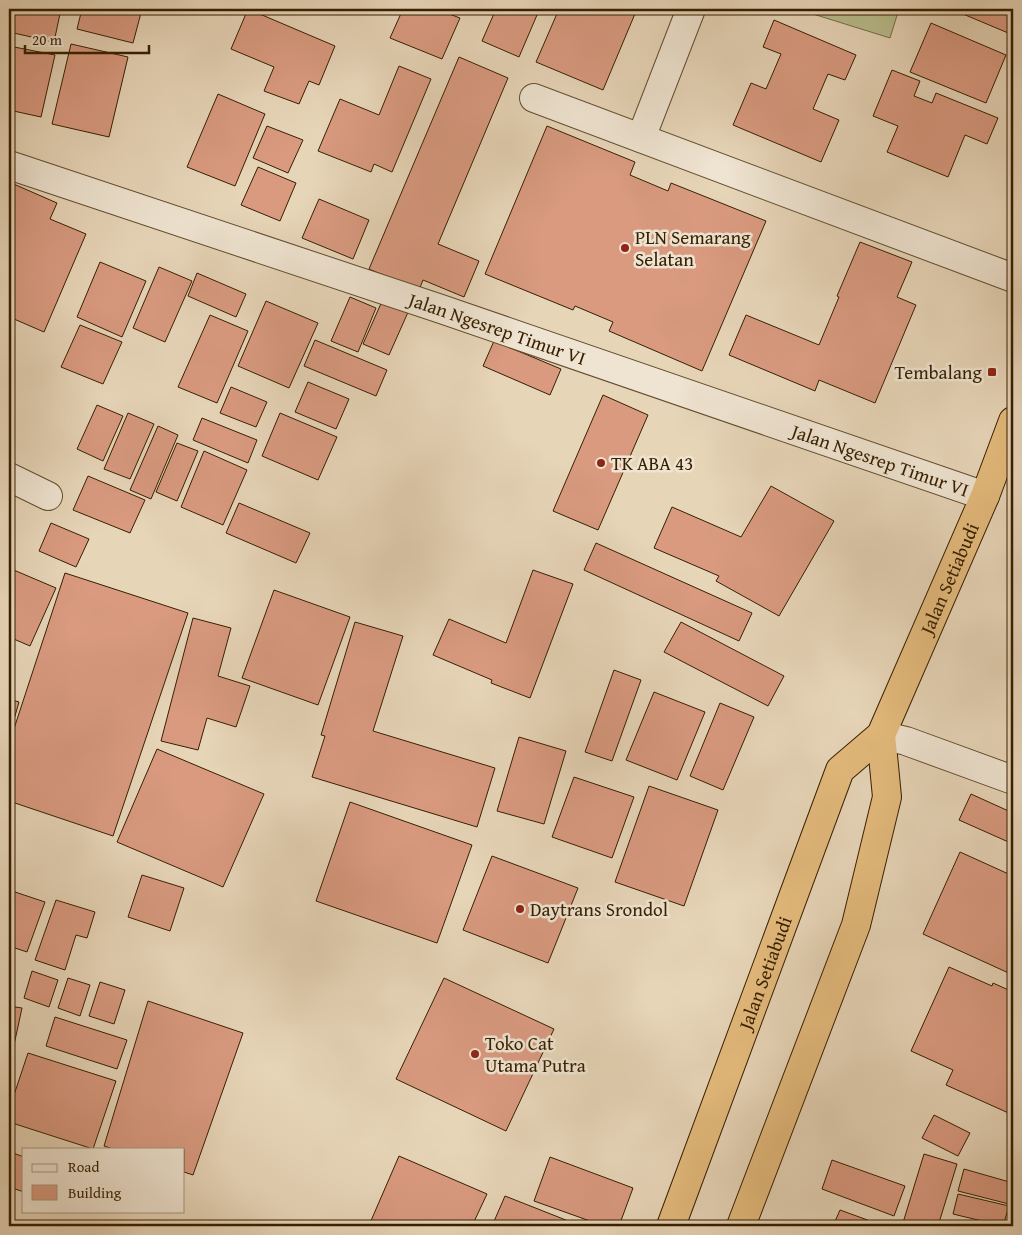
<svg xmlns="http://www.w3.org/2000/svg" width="1022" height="1235" font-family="'Gentium Book Plus',serif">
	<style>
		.green { fill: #b9bc8c; stroke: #786e46 }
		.building { fill: #d99a80; stroke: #361f00 }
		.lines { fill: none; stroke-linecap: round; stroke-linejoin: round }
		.minor-casing { stroke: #624c2e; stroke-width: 30 }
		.trunk-casing { stroke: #361f00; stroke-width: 30 }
		.minor { stroke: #efe4d1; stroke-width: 28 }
		.trunk { stroke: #e4ba7c; stroke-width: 28 }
		.poi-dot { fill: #8f2418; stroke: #efe4d1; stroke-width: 2 }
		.labels { text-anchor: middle; stroke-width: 5; stroke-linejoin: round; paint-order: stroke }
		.poi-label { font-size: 19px; fill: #361f00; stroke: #efe4d1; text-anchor: start }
		.street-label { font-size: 19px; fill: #361f00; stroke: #efe4d1 }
	</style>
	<rect width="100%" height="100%" fill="#e7d5b8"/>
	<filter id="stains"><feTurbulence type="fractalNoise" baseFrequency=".004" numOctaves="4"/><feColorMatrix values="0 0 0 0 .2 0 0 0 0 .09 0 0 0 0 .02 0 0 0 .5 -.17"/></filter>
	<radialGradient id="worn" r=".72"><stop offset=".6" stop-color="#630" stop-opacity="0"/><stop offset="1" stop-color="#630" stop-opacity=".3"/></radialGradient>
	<polygon class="green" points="797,9 899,9 890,38"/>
	<g class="building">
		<polygon points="9,9 61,9 54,42 9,32"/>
		<polygon points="82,9 142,9 133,43 77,29"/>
		<polygon points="248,9 335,46 319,85 309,81 299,104 264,91 274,67 231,49"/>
		<polygon points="403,9 436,9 460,18 442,59 390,38"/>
		<polygon points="496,9 523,9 537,15 519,57 482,41"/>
		<polygon points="559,9 637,9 603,90 536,62"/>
		<polygon points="951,9 1013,9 1013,35"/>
		<polygon points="774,20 856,55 845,80 828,74 813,109 839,120 821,162 733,125 751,83 766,89 781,54 763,47"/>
		<polygon points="931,23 1006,55 986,103 910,72"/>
		<polygon points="71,44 128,57 109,137 52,124"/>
		<polygon points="9,46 55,55 41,117 9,110"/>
		<polygon points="459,57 508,78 438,244 479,261 464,297 423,280 419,290 369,269"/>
		<polygon points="399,66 431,79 392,172 374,164 371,172 318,151 340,99 379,115"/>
		<polygon points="892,70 920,81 914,96 932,103 936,93 998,118 987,144 965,135 948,177 887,152 898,126 873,116"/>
		<polygon points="218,94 265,114 235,186 187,167"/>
		<polygon points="267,126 303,140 288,173 253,158"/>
		<polygon points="547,126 635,162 630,175 668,191 671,183 766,221 702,371 609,331 613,322 575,306 573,310 485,274"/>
		<polygon points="258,167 296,183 280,221 241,205"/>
		<polygon points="9,182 57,203 50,219 86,234 44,332 14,319 9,330"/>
		<polygon points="319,199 369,220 353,259 302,238"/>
		<polygon points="860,242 912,262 897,297 916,305 875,403 819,380 815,391 729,355 746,315 819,345 839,297 837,296"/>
		<polygon points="100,262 146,281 122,337 77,317"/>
		<polygon points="159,267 192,281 165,342 133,328"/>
		<polygon points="197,273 246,294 236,317 188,296"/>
		<polygon points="350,297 376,308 358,352 331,341"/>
		<polygon points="383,299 409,310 389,355 363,344"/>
		<polygon points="266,301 318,323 289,388 238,366"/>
		<polygon points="210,315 248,331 217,403 178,387"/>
		<polygon points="80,325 122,342 103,384 61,367"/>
		<polygon points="315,340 387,370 376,396 304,366"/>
		<polygon points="494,341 561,369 550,395 483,366"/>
		<polygon points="308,382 349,399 336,429 295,412"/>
		<polygon points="231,387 267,402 256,427 220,413"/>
		<polygon points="603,395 648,415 598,530 553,511"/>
		<polygon points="97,405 123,416 103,461 77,449"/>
		<polygon points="128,413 154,424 130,479 104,469"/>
		<polygon points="280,413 337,437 318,480 262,456"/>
		<polygon points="202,418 257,440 248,463 193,440"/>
		<polygon points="158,426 178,435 151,499 130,490"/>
		<polygon points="177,443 198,451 177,501 156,492"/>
		<polygon points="204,451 247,470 223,525 181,507"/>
		<polygon points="88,476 145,500 130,533 73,510"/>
		<polygon points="771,486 834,521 779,616 716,581 719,576 654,548 672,507 741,537"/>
		<polygon points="239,503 310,533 296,563 226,533"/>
		<polygon points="51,523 89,539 76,567 39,551"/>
		<polygon points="596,543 752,613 739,641 584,570"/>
		<polygon points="9,568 56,588 30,646 9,637"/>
		<polygon points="533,570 573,584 530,698 491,683 492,680 433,655 449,619 506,643"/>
		<polygon points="65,573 188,613 113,836 9,801 9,744"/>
		<polygon points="274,590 350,617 318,705 242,678"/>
		<polygon points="193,618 231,628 218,676 250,686 236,727 207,718 198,750 161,741"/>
		<polygon points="355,622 403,636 373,731 495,768 477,827 312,777 325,736 321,735"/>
		<polygon points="681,622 784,676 768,706 664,652"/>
		<polygon points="614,670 641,680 612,761 585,752"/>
		<polygon points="654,692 705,712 677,780 626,760"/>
		<polygon points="9,699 19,702 9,737"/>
		<polygon points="720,703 754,717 723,790 690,776"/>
		<polygon points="1013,726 1013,744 1008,742"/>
		<polygon points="519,737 566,751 544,824 497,811"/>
		<polygon points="157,749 264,794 223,887 117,842"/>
		<polygon points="574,777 634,797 612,858 552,837"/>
		<polygon points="649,786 718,810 684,906 615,882"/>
		<polygon points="971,794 1013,813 1013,844 959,820"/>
		<polygon points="350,802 472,845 437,943 316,901"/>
		<polygon points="960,852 1013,876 1013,975 923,934"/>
		<polygon points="492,856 578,888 548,963 463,930"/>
		<polygon points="142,875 184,888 170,931 128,917"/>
		<polygon points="9,890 45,902 27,952 9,946"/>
		<polygon points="56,900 95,912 87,938 76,935 65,970 35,960"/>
		<polygon points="949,967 992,986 993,983 1013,992 1013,1115 946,1085 953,1070 911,1051"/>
		<polygon points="32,971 58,980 49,1007 24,998"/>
		<polygon points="68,978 90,985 80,1016 58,1008"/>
		<polygon points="444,978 554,1029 506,1131 396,1079"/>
		<polygon points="100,982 125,990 114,1024 89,1016"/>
		<polygon points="148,1001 243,1033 193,1175 184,1172 184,1149 113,1149 104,1146"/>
		<polygon points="9,1006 22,1008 14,1045 9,1044"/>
		<polygon points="55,1017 127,1040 117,1069 46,1046"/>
		<polygon points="28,1053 116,1081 93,1149 9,1122 9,1110"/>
		<polygon points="934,1115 970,1133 958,1156 922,1138"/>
		<polygon points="13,1153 24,1157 24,1192 9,1187 9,1166"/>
		<polygon points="924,1154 957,1164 938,1226 902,1226"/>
		<polygon points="399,1156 487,1194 472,1226 378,1226 370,1223"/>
		<polygon points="550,1157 633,1188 619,1226 604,1226 534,1201"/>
		<polygon points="832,1160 905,1186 894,1216 822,1189"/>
		<polygon points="964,1169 1013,1183 1013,1205 958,1191"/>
		<polygon points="958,1194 1009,1206 1003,1226 953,1214"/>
		<polygon points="505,1196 581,1226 492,1226"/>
		<polygon points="840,1210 884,1226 833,1226"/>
	</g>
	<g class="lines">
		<g class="minor-casing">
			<g id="minor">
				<polyline points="534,98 1013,278"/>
				<polyline points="641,138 691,9"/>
				<path id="s1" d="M9 165 441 309 985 496"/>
				<polyline points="9,477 48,496"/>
				<polyline points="881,735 906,741 1013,780"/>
			</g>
		</g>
		<g class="trunk-casing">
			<g id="trunk">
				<path id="s2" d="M671 1226 840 770 881 735 985 496 1013 421"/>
				<polyline points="741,1226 856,925 887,797 881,735"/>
			</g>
		</g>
		<use href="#minor" class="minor"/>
		<use href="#trunk" class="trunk"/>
	</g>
	<g class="poi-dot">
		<circle cx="625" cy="248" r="5"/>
		<rect x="987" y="367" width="10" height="10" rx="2.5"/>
		<circle cx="601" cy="463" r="5"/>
		<circle cx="520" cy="909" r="5"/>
		<circle cx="475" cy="1054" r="5"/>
	</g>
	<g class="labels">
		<g class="poi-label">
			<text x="635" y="244">PLN Semarang<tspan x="635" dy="22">Selatan</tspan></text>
			<text x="982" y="379" text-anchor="end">Tembalang</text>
			<text x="611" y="470">TK ABA 43</text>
			<text x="530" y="916">Daytrans Srondol</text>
			<text x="485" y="1050">Toko Cat<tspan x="485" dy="22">Utama Putra</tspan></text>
		</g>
		<g class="street-label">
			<text dy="7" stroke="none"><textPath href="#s1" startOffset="515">Jalan Ngesrep Timur VI</textPath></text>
			<text dy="7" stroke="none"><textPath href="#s1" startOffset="920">Jalan Ngesrep Timur VI</textPath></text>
			<text dy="7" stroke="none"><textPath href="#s2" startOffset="711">Jalan Setiabudi</textPath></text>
			<text dy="7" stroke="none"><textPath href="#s2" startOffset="270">Jalan Setiabudi</textPath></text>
		</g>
	</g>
	<rect width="1022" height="1235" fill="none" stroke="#e7d5b8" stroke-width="30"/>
	<rect x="10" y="10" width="1002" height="1215" fill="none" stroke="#361f00" stroke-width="2.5"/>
	<rect x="15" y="15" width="992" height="1205" fill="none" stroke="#361f00"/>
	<rect x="22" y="1148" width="162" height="65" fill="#efe4d1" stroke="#a5957d"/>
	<rect x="32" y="1164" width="25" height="8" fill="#efe4d1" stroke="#a5957d"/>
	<text x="68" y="1172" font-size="15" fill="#361f00">Road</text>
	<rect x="32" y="1185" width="25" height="15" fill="#d99a80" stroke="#a5957d"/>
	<text x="68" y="1198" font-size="15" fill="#361f00">Building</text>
	<path d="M25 45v8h124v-8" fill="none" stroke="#361f00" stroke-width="2.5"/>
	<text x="32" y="45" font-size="15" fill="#361f00" stroke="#efe4d1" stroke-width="4" paint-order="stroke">20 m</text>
	<rect width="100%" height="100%" filter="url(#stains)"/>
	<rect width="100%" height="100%" fill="url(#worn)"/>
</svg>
